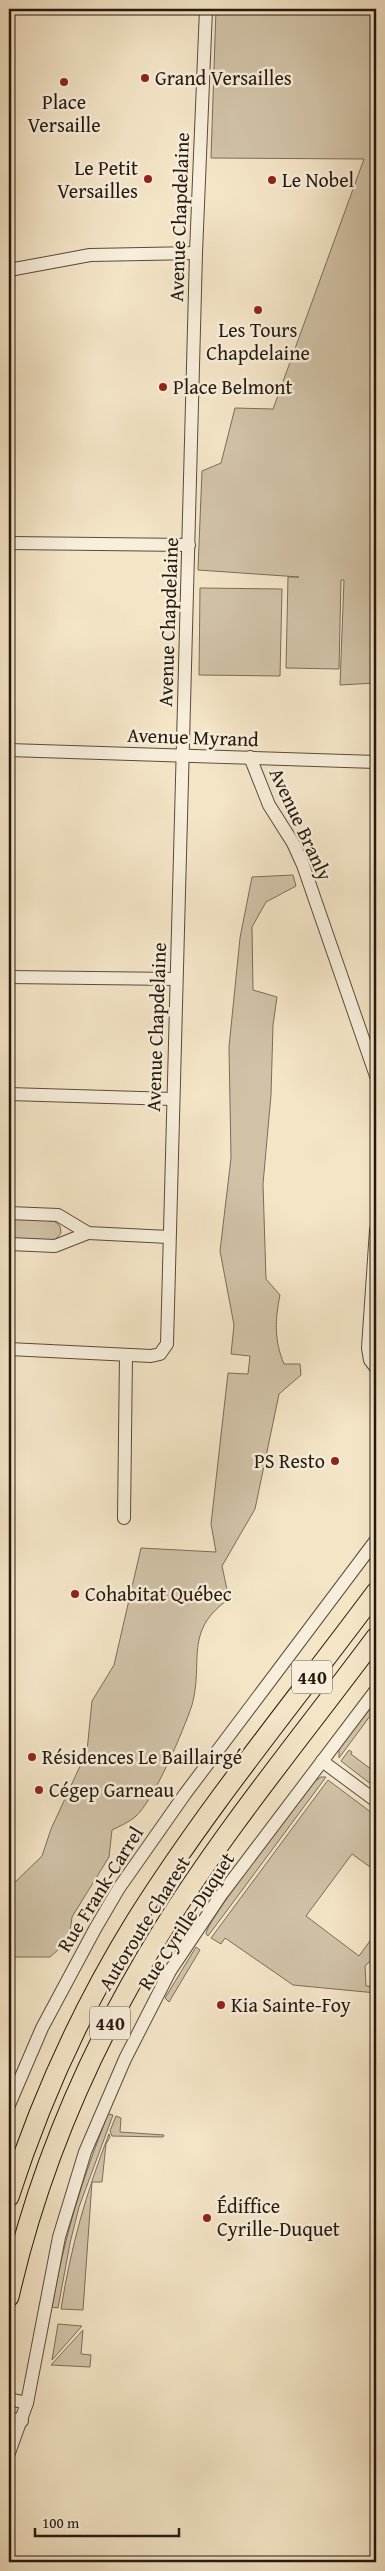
<svg xmlns="http://www.w3.org/2000/svg" width="385" height="2571" font-family="'Gentium Book Plus',serif">
	<style>
		.green { fill: #d1c2a7; stroke: #7a6d5a }
		.lines { fill: none; stroke-linecap: round; stroke-linejoin: round }
		.minor-casing { stroke: #584b3c; stroke-width: 14 }
		.highway-casing { stroke: #24180d; stroke-width: 21 }
		.minor { stroke: #f8eedb; stroke-width: 12 }
		.highway { stroke: #f4e5c7; stroke-width: 19 }
		.poi-dot { fill: #8f2418; stroke: #f8eedb; stroke-width: 2 }
		.labels { text-anchor: middle; stroke-width: 5; stroke-linejoin: round; paint-order: stroke }
		.shield { fill: #f8eedb; stroke: #64584b; stroke-width: 1 }
		.shield-label { font-size: 19px; font-weight: bold; fill: #24180d }
		.poi-label { font-size: 20px; fill: #24180d; stroke: #f8eedb; text-anchor: start }
		.street-label { font-size: 20px; fill: #24180d; stroke: #f8eedb }
	</style>
	<rect width="100%" height="100%" fill="#f4e5c7"/>
	<filter id="stains"><feTurbulence type="fractalNoise" baseFrequency=".004" numOctaves="4"/><feColorMatrix values="0 0 0 0 .2 0 0 0 0 .09 0 0 0 0 .02 0 0 0 .5 -.17"/></filter>
	<radialGradient id="worn" r=".72"><stop offset=".6" stop-color="#630" stop-opacity="0"/><stop offset="1" stop-color="#630" stop-opacity=".3"/></radialGradient>
	<g class="green">
		<polygon points="216,9 376,9 376,683 340,685 344,580 341,580 339,669 286,668 288,577 299,577 198,570 202,471 221,463 235,408 273,409 364,159 211,158"/>
		<polygon points="200,588 282,589 280,676 199,675"/>
		<path d="M293 875 296 886 266 902 252 927 253 990 277 997 273 1025 271 1095 263 1184 266 1279 280 1295C275 1320 274 1340 284 1364H300L301 1375 279 1394 255 1509 222 1566 229 1599C183 1631 204 1661 192 1705 184 1729 154 1801 135 1817 129 1822 120 1826 112 1830L109 1857 72 1917 69 1940 50 1957H14L9 1965V1888L42 1856 51 1829 87 1751 92 1701 114 1665 141 1548 216 1552 211 1524 228 1373 248 1374 250 1356 231 1354 234 1325 220 1251 231 1158 229 1047 240 938 252 877Z"/>
		<polygon points="9,1218 54,1221 60,1226 61,1233 55,1240 9,1238"/>
		<polygon points="369,1709 373,1712 339,1758 339,1749"/>
		<polygon points="349,1750 352,1752 351,1754 376,1773 376,1788 341,1761"/>
		<path d="M321 1777H326L208 1936 206 1934C206 1920 300 1802 315 1781Z"/>
		<polygon points="328,1780 376,1816 376,1860 370,1867 352,1854 306,1916 359,1956 372,1938 376,1941 376,1956 365,1966 366,1986 376,1987 376,1993 293,1985 225,1938 221,1944 211,1938"/>
		<polygon points="196,1947 200,1950 169,2002 165,1998"/>
		<path d="M108 2114 113 2115 79 2207 70 2243 58 2308 52 2307C64 2237 82 2180 108 2114Z"/>
		<polygon points="116,2116 121,2118 120,2132 164,2135 163,2137 112,2136 110,2131"/>
		<path d="M109 2134 110 2137 106 2144 102 2182H92L83 2310 61 2309C71 2246 86 2193 109 2134Z"/>
		<polygon points="58,2324 82,2326 52,2360"/>
		<polygon points="83,2330 81,2354 91,2355 90,2367 51,2365"/>
	</g>
	<g class="lines">
		<g class="minor-casing">
			<g id="minor">
				<polyline points="9,270 90,255 196,253"/>
				<polyline points="9,543 189,545"/>
				<polyline points="9,750 376,762"/>
				<polyline points="250,757 269,805 293,843 303,865 376,1076"/>
				<polyline points="9,977 176,979"/>
				<polyline points="9,1094 173,1099"/>
				<polyline points="9,1213 58,1215 88,1233 169,1237"/>
				<polyline points="376,1230 368,1348 370,1360 376,1368"/>
				<polyline points="9,1244 55,1246 88,1233"/>
				<polyline points="9,1349 151,1356 160,1354 167,1344 196,253 206,9"/>
				<polyline points="124,1518 126,1355"/>
				<polyline points="322,1761 376,1801"/>
				<polyline points="9,2105 42,2028 95,1929 119,1888 185,1794 376,1540"/>
				<polyline points="9,2399 27,2403"/>
				<polyline points="9,2418 22,2421"/>
				<polyline points="9,2453 27,2403 59,2237 85,2152 125,2059 170,1971 221,1895 376,1690"/>
			</g>
		</g>
		<g class="highway-casing">
			<g id="highway">
				<path d="M9 2197C40 2101 82 2008 135 1922 207 1807 295 1701 376 1592"/>
				<path d="M9 2297C38 2169 91 2046 160 1934 224 1830 303 1735 376 1637"/>
			</g>
		</g>
		<use href="#minor" class="minor"/>
		<use href="#highway" class="highway"/>
	</g>
	<g class="poi-dot">
		<circle cx="145" cy="78" r="5"/>
		<circle cx="64" cy="82" r="5"/>
		<circle cx="148" cy="179" r="5"/>
		<circle cx="272" cy="180" r="5"/>
		<circle cx="258" cy="310" r="5"/>
		<circle cx="163" cy="387" r="5"/>
		<circle cx="335" cy="1461" r="5"/>
		<circle cx="75" cy="1594" r="5"/>
		<circle cx="32" cy="1757" r="5"/>
		<circle cx="39" cy="1790" r="5"/>
		<circle cx="221" cy="2005" r="5"/>
		<circle cx="207" cy="2218" r="5"/>
	</g>
	<g class="labels">
		<g class="shield">
			<rect x="292" y="1660.5" width="40" height="33" rx="4"/>
			<rect x="90" y="2006.5" width="40" height="33" rx="4"/>
		</g>
		<g class="shield-label">
			<text x="312" y="1684">440</text>
			<text x="110" y="2030">440</text>
		</g>
		<g class="poi-label">
			<text x="155" y="85">Grand Versailles</text>
			<text x="64" y="109" text-anchor="middle">Place<tspan x="64" dy="23">Versaille</tspan></text>
			<text x="138" y="175" text-anchor="end">Le Petit<tspan x="138" dy="23">Versailles</tspan></text>
			<text x="282" y="187">Le Nobel</text>
			<text x="258" y="337" text-anchor="middle">Les Tours<tspan x="258" dy="23">Chapdelaine</tspan></text>
			<text x="173" y="394">Place Belmont</text>
			<text x="325" y="1468" text-anchor="end">PS Resto</text>
			<text x="85" y="1601">Cohabitat Québec</text>
			<text x="42" y="1764">Résidences Le Baillairgé</text>
			<text x="49" y="1797">Cégep Garneau</text>
			<text x="231" y="2012">Kia Sainte-Foy</text>
			<text x="217" y="2213">Édiffice<tspan x="217" dy="23">Cyrille-Duquet</tspan></text>
		</g>
		<g class="street-label">
			<text transform="translate(179 217) rotate(-88)" y="7">Avenue Chapdelaine</text>
			<text transform="translate(168 622) rotate(-88)" y="7">Avenue Chapdelaine</text>
			<text transform="translate(193 737) rotate(2)" y="7">Avenue Myrand</text>
			<text transform="translate(301 824) rotate(65)" y="7">Avenue Branly</text>
			<text transform="translate(156 1027) rotate(-88)" y="7">Avenue Chapdelaine</text>
			<text transform="translate(100 1889) rotate(-58)" y="7">Rue Frank-Carrel</text>
			<text transform="translate(186 1921) rotate(-57)" y="7">Rue Cyrille-Duquet</text>
			<text transform="translate(144 1923) rotate(-58)" y="7">Autoroute Charest</text>
		</g>
	</g>
	<rect width="385" height="2571" fill="none" stroke="#f4e5c7" stroke-width="30"/>
	<rect x="10" y="10" width="365" height="2551" fill="none" stroke="#24180d" stroke-width="2.5"/>
	<rect x="15" y="15" width="355" height="2541" fill="none" stroke="#24180d"/>
	<path d="M35 2528v8h144v-8" fill="none" stroke="#24180d" stroke-width="2.5"/>
	<text x="42" y="2528" font-size="15" fill="#24180d" stroke="#f8eedb" stroke-width="4" paint-order="stroke">100 m</text>
	<rect width="100%" height="100%" filter="url(#stains)"/>
	<rect width="100%" height="100%" fill="url(#worn)"/>
</svg>
